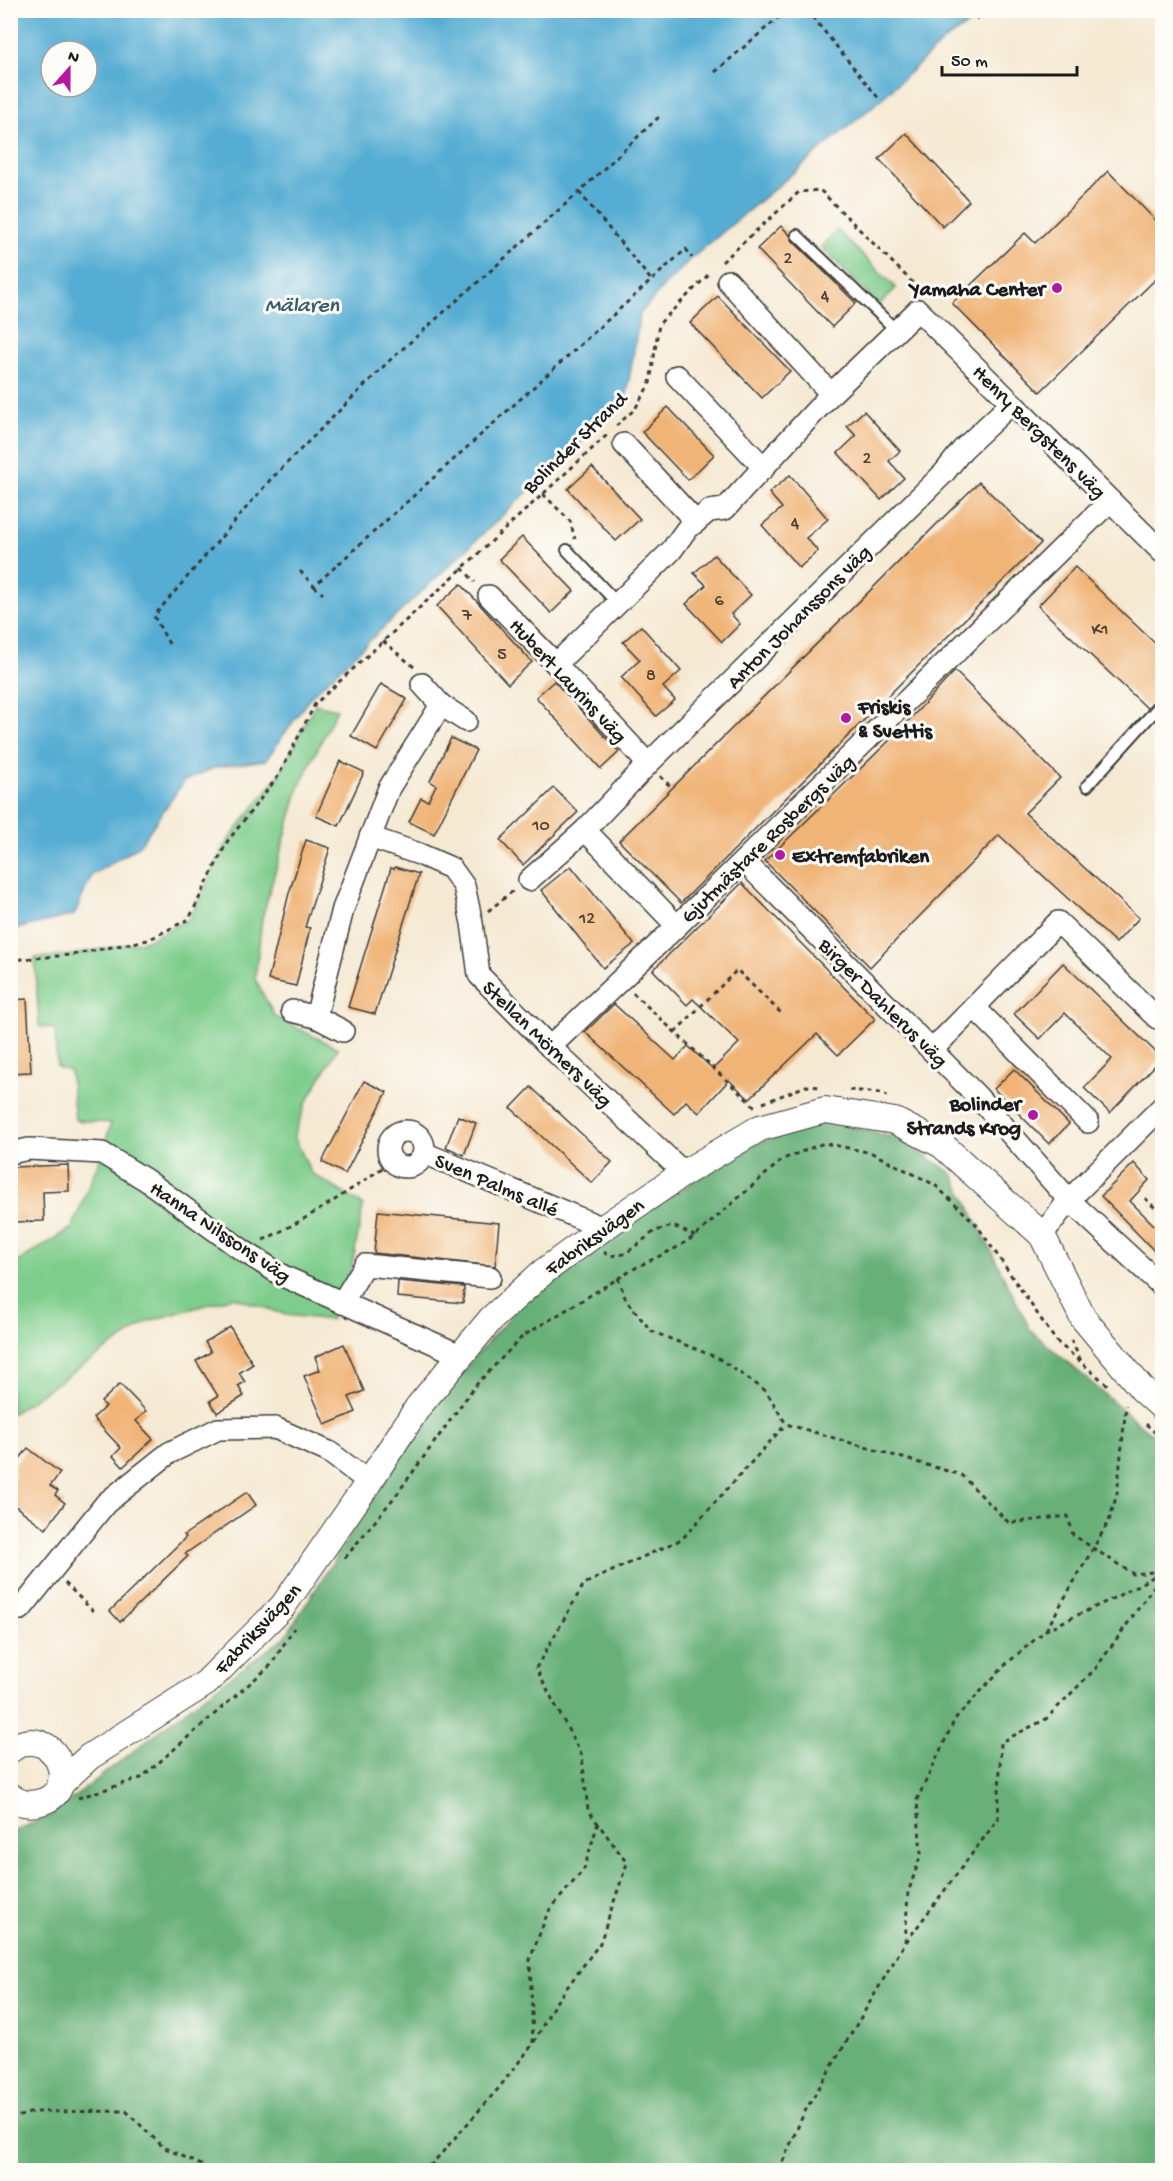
<svg xmlns="http://www.w3.org/2000/svg" width="1173" height="2181" font-family="'Gochi Hand',sans-serif">
	<style>
		.green { fill: #7fcd8c; stroke: #4e7454; stroke-width: 1.5 }
		.forest { fill: #67b078; stroke: #42664a; stroke-width: 1.5 }
		.water { fill: #56add3; stroke: #396478; stroke-width: 1.5; fill-rule: evenodd }
		.building { fill: #f0b477 }
		.lines { fill: none; stroke-linecap: round; stroke-linejoin: round }
		.service-casing { stroke: #3d3b37; stroke-width: 14 }
		.minor-casing { stroke: #3d3b37; stroke-width: 24 }
		.tertiary-casing { stroke: #3d3b37; stroke-width: 28 }
		.path { stroke: #3d3b37; stroke-width: 3; stroke-dasharray: 4.5 4.5; stroke-linecap: butt }
		.service { stroke: #fff; stroke-width: 10 }
		.minor { stroke: #fff; stroke-width: 21 }
		.tertiary { stroke: #fff; stroke-width: 26 }
		.poi-dot { fill: #b5179e; stroke: #fdfcf7; stroke-width: 2 }
		.labels { text-anchor: middle; stroke-width: 6; stroke-linejoin: round; paint-order: stroke }
		.number-label { font-size: 18px; fill: #514233 }
		.poi-label { font-size: 21px; font-weight: bold; fill: #1c1c1c; stroke: #fdfcf7; text-anchor: end }
		.street-label { font-size: 21px; fill: #1c1c1c; stroke: #fdfcf7 }
		.water-label { font-size: 22px; font-style: italic; fill: #365d6e; stroke: #fdfcf7 }
	</style>
	<rect width="100%" height="100%" fill="#fdfcf7"/>
	<filter id="ink" filterUnits="userSpaceOnUse"><feTurbulence type="fractalNoise" baseFrequency=".0167" numOctaves="2"/><feDisplacementMap in="SourceGraphic" scale="12" xChannelSelector="R" yChannelSelector="G"/><feConvolveMatrix kernelMatrix="1 2 1 2 8 2 1 2 1" color-interpolation-filters="sRGB"/></filter>
	<filter id="wash" filterUnits="userSpaceOnUse"><feTurbulence type="fractalNoise" baseFrequency=".008" numOctaves="4" result="noise"/><feDisplacementMap in="SourceGraphic" scale="24" xChannelSelector="R" yChannelSelector="G"/><feGaussianBlur stdDeviation="1.35" result="paint"/><feColorMatrix in="noise" values="0 0 0 0 0 0 0 0 0 0 0 0 0 0 0 0 0 1.4 0 .05"/><feComposite in="paint" operator="in"/></filter>
	<g filter="url(#wash)">
		<rect width="100%" height="100%" fill="#f5e9d3"/>
		<g class="green">
			<polygon points="837,230 896,288 879,305 821,247"/>
			<path d="M315 704 337 709 299 787 262 918 255 979 275 1017 338 1048 306 1103 294 1136 311 1173 363 1205C356 1243 352 1286 330 1320L286 1315 234 1297 149 1321 11 1414V1266L72 1228 102 1153 111 1123 75 1120 70 1071 57 1067 55 1029 39 1026 35 958 71 955 148 940 189 919 227 842 279 775Z"/>
		</g>
		<polygon class="forest" points="825,1120 903,1140 953,1174 1031,1331 1162,1443 1162,2170 11,2170 11,1835 15,1830 47,1818 190,1707 285,1637 434,1404 549,1272 750,1146"/>
		<path class="water" d="M10 11 11 10 989 11 946 39 880 100 692 258 663 287 640 314 626 399 312 695 266 760 216 767 184 781 139 846 92 875 74 915 11 930ZM51 51H87V87H51Z"/>
		<g id="blocks">
			<g class="building">
				<polygon points="906,133 969,201 943,227 879,159"/>
				<polygon points="1108,171 1162,227 1162,273 1040,392 952,303 1025,233 1035,243"/>
				<polygon points="781,226 790,235 792,240 856,303 832,327 757,249"/>
				<polygon points="718,296 790,371 762,398 690,323"/>
				<polygon points="668,407 714,455 688,480 642,432"/>
				<polygon points="864,411 900,451 889,461 904,478 881,500 838,453 856,436 847,426"/>
				<polygon points="592,467 640,519 616,541 568,489"/>
				<polygon points="790,475 828,519 806,538 818,551 799,568 762,525 782,508 769,493"/>
				<polygon points="979,482 1041,543 681,903 619,841"/>
				<polygon points="522,537 574,591 551,613 499,559"/>
				<polygon points="714,555 751,595 731,614 740,624 722,642 686,604 706,585 694,573"/>
				<polygon points="1075,567 1162,650 1162,692 1147,708 1038,606"/>
				<polygon points="461,584 532,662 508,684 437,606"/>
				<polygon points="641,626 681,671 663,687 675,700 656,716 621,677 640,660 623,642"/>
				<polygon points="955,671 1060,778 1025,813 1139,918 1116,943 999,835 870,967 765,861 893,737"/>
				<polygon points="554,681 619,752 601,769 536,697"/>
				<polygon points="381,684 407,699 377,751 351,736"/>
				<polygon points="451,738 476,750 434,834 409,822 421,798 428,801 436,785 430,781"/>
				<polygon points="340,761 364,772 339,826 316,816"/>
				<polygon points="554,788 578,812 523,865 500,840"/>
				<polygon points="306,840 330,848 305,927 310,928 296,986 268,980 289,893"/>
				<polygon points="571,866 634,944 603,968 541,890"/>
				<polygon points="395,867 419,874 375,1014 348,1007 391,868 394,869"/>
				<polygon points="742,883 875,1019 838,1055 817,1034 749,1099 729,1080 699,1113 686,1101 674,1114 585,1032 614,1004 675,1060 688,1046 713,1069 739,1043 693,999 687,1005 653,970"/>
				<polygon points="1063,963 1162,1058 1110,1113 1084,1088 1112,1059 1065,1013 1040,1039 1014,1014"/>
				<polygon points="27,999 31,1072 10,1073 10,1000"/>
				<polygon points="1014,1069 1069,1124 1049,1144 994,1089"/>
				<polygon points="364,1081 387,1092 345,1174 322,1162"/>
				<polygon points="531,1087 612,1162 592,1183 511,1108"/>
				<polygon points="458,1116 476,1123 464,1155 446,1147"/>
				<polygon points="1134,1163 1149,1180 1130,1201 1162,1233 1162,1259 1101,1196"/>
				<polygon points="68,1165 69,1191 43,1192 44,1221 13,1222 11,1167"/>
				<polygon points="378,1211 499,1223 495,1266 374,1253"/>
				<polygon points="398,1281 464,1287 463,1303 397,1297"/>
				<polygon points="230,1327 253,1364 239,1373 245,1382 238,1386 244,1396 217,1413 210,1401 218,1396 196,1361 211,1352 205,1342"/>
				<polygon points="344,1344 364,1391 349,1397 356,1412 325,1425 304,1376 320,1370 315,1357"/>
				<polygon points="120,1384 146,1411 136,1421 153,1439 123,1467 113,1456 121,1448 93,1418 106,1406 101,1402"/>
				<polygon points="28,1448 60,1473 50,1486 58,1491 55,1495 65,1503 46,1529 10,1502 10,1480 16,1473 12,1469"/>
				<polygon points="247,1492 256,1505 185,1554 188,1556 120,1622 110,1611 186,1537 184,1535"/>
			</g>
		</g>
	</g>
	<g filter="url(#ink)">
		<use href="#blocks" fill-opacity="0" stroke="#3d3b37" stroke-width="1.5"/>
		<g class="lines">
			<g class="service-casing">
				<g id="service">
					<polyline points="797,235 897,331"/>
					<polyline points="567,550 617,603"/>
					<polyline points="1087,786 1162,703"/>
				</g>
			</g>
			<g class="minor-casing">
				<g id="minor">
					<polyline points="728,281 831,394"/>
					<polyline points="677,376 764,468"/>
					<polyline points="624,444 696,522"/>
					<polyline points="489,596 556,664 648,764"/>
					<polyline points="556,664 671,551 686,530 709,511 725,509 831,394 918,310 1162,552"/>
					<polyline points="422,684 441,705 466,721"/>
					<polyline points="585,830 677,926"/>
					<polyline points="370,837 419,854 451,868 464,886 472,923 479,975 550,1047 684,1173"/>
					<polyline points="744,861 977,1096 1069,1200 1042,1235"/>
					<polyline points="529,880 585,830 648,764 944,473 963,449 1012,403"/>
					<polyline points="974,1007 1088,1122"/>
					<polyline points="292,1011 316,1017 343,1031"/>
					<polyline points="316,1017 343,909 389,788 441,705"/>
					<polyline points="550,1047 677,926 1110,501"/>
					<polyline points="932,1050 1058,922 1157,1018"/>
					<polyline points="1162,1107 1069,1200 1162,1286"/>
					<circle cx="406" cy="1149" r="18"/>
					<polyline points="10,1153 29,1149 102,1153 146,1180 242,1250 283,1276 460,1355"/>
					<polyline points="424,1153 603,1228"/>
					<polyline points="342,1303 365,1265 490,1277"/>
					<polyline points="21,1609 106,1503 169,1453 218,1429 275,1428 329,1452 369,1482"/>
				</g>
			</g>
			<g class="tertiary-casing">
				<g id="tertiary">
					<path d="M10 1750C53 1718 87 1793 37 1803 27 1805 18 1803 10 1796"/>
					<polyline points="60,1784 89,1757 206,1683 283,1606 369,1482 418,1407 491,1319 543,1272 603,1228 684,1173 760,1128 825,1110 895,1121 942,1145 1042,1235 1083,1318 1142,1389 1162,1407"/>
				</g>
			</g>
			<g class="path">
				<polyline points="807,10 880,100"/>
				<polyline points="970,10 978,19"/>
				<polyline points="715,72 787,10"/>
				<polyline points="579,192 652,281"/>
				<polyline points="722,262 799,192 820,190 922,292"/>
				<polyline points="616,426 635,409 650,383 659,324 711,272"/>
				<polyline points="543,494 570,521 575,539"/>
				<polyline points="462,568 475,582"/>
				<polyline points="300,571 314,586 686,249 692,258"/>
				<polyline points="314,586 323,594"/>
				<polyline points="383,641 414,667"/>
				<polyline points="169,644 154,616 270,480 389,361 579,192 661,115"/>
				<polyline points="660,776 672,788"/>
				<polyline points="488,911 513,891"/>
				<polyline points="10,960 71,955 148,940 189,919 227,842 279,775 315,704 607,435"/>
				<polyline points="633,993 755,1107"/>
				<polyline points="675,1032 737,970 782,1014"/>
				<polyline points="849,1090 880,1093 887,1096"/>
				<polyline points="763,1103 806,1086 822,1087"/>
				<polyline points="1145,1198 1162,1215"/>
				<path d="M263 1240C310 1218 351 1190 392 1161"/>
				<polyline points="604,1252 609,1256 625,1254 655,1231 673,1226 695,1236"/>
				<polyline points="618,1278 626,1300 651,1331 718,1358 766,1391 786,1424 961,1475 1009,1523 1068,1516 1073,1535 1133,1574 1162,1571"/>
				<polyline points="1071,1340 1081,1361"/>
				<polyline points="1146,1424 1162,1439"/>
				<polyline points="345,1558 397,1494 475,1386 523,1336 637,1267 678,1247 695,1236 783,1159 824,1143 872,1153 935,1185 976,1224 1056,1341 1110,1387"/>
				<polyline points="65,1583 93,1611"/>
				<polyline points="1046,1630 1109,1521 1117,1494 1126,1405"/>
				<polyline points="78,1798 141,1778 271,1665 294,1628"/>
				<polyline points="906,1942 998,1819 1001,1742 1046,1719 1096,1668 1162,1575"/>
				<polyline points="533,2043 530,1959 548,1912 584,1869 598,1823"/>
				<polyline points="10,2119 33,2112 126,2111 163,2147 212,2170"/>
				<polyline points="412,2170 432,2164 498,2089 533,2044 554,2005 600,1943 627,1863 588,1810 582,1756 536,1668 584,1584 682,1539 786,1424"/>
				<polyline points="779,2170 804,2113 905,1943 908,1893 921,1854 917,1800 955,1719 1005,1665 1046,1630 1116,1597 1162,1572"/>
			</g>
			<use href="#service" class="service"/>
			<use href="#minor" class="minor"/>
			<use href="#tertiary" class="tertiary"/>
		</g>
	</g>
	<g class="poi-dot">
		<circle cx="1057" cy="288" r="6"/>
		<circle cx="846" cy="718" r="6"/>
		<circle cx="780" cy="855" r="6"/>
		<circle cx="1033" cy="1115" r="6"/>
	</g>
	<g class="labels">
		<g class="number-label">
			<text x="788" y="263">2</text>
			<text x="825" y="301">4</text>
			<text x="867" y="463">2</text>
			<text x="795" y="528">4</text>
			<text x="719" y="605">6</text>
			<text x="467" y="620">7</text>
			<text x="1100" y="634">K1</text>
			<text x="502" y="659">5</text>
			<text x="651" y="680">8</text>
			<text x="541" y="830">10</text>
			<text x="587" y="923">12</text>
		</g>
		<g class="poi-label">
			<text x="1045" y="295">Yamaha Center</text>
			<text x="858" y="713" text-anchor="start">Friskis<tspan x="858" dy="24">&amp; Svettis</tspan></text>
			<text x="792" y="862" text-anchor="start">Extremfabriken</text>
			<text x="1021" y="1110">Bolinder<tspan x="1021" dy="24">Strands Krog</tspan></text>
		</g>
		<g class="street-label">
			<text transform="translate(1040 431) rotate(45)" y="7">Henry Bergstens väg</text>
			<text transform="translate(574 442) rotate(-44)" y="7">Bolinder Strand</text>
			<text transform="translate(798 616) rotate(-45)" y="7">Anton Johanssons väg</text>
			<text transform="translate(569 680) rotate(47)" y="7">Hubert Laurins väg</text>
			<text transform="translate(767 838) rotate(-44)" y="7">Gjutmästare Rosbergs väg</text>
			<text transform="translate(884 1002) rotate(45)" y="7">Birger Dahlerus väg</text>
			<text transform="translate(548 1043) rotate(44)" y="7">Stellan Mörners väg</text>
			<text transform="translate(497 1184) rotate(23)" y="7">Sven Palms allé</text>
			<text transform="translate(221 1231) rotate(34)" y="7">Hanna Nilssons väg</text>
			<text transform="translate(594 1236) rotate(-36)" y="7">Fabriksvägen</text>
			<text transform="translate(257 1628) rotate(-47)" y="7">Fabriksvägen</text>
		</g>
		<g class="water-label">
			<text x="302" y="311">Mälaren</text>
		</g>
	</g>
	<rect width="1173" height="2181" fill="none" stroke="#fdfcf7" stroke-width="36"/>
	<g transform="translate(69 69) rotate(21)"><circle r="28" fill="#fdfcf7" stroke="#a3a29f" stroke-width="1.5"/>
	<path d="M0-4.5L10 22L0 15L-10 22Z" fill="#b5179e"/>
	<text y="-9" font-size="16" font-weight="bold" text-anchor="middle" fill="#1c1c1c">N</text>
	</g>
	<path d="M942 66v9h135v-9" fill="none" stroke="#1c1c1c" stroke-width="3"/>
	<text x="951" y="66" font-size="18" fill="#1c1c1c" stroke="#fdfcf7" stroke-width="4.5" paint-order="stroke">50 m</text>
</svg>
